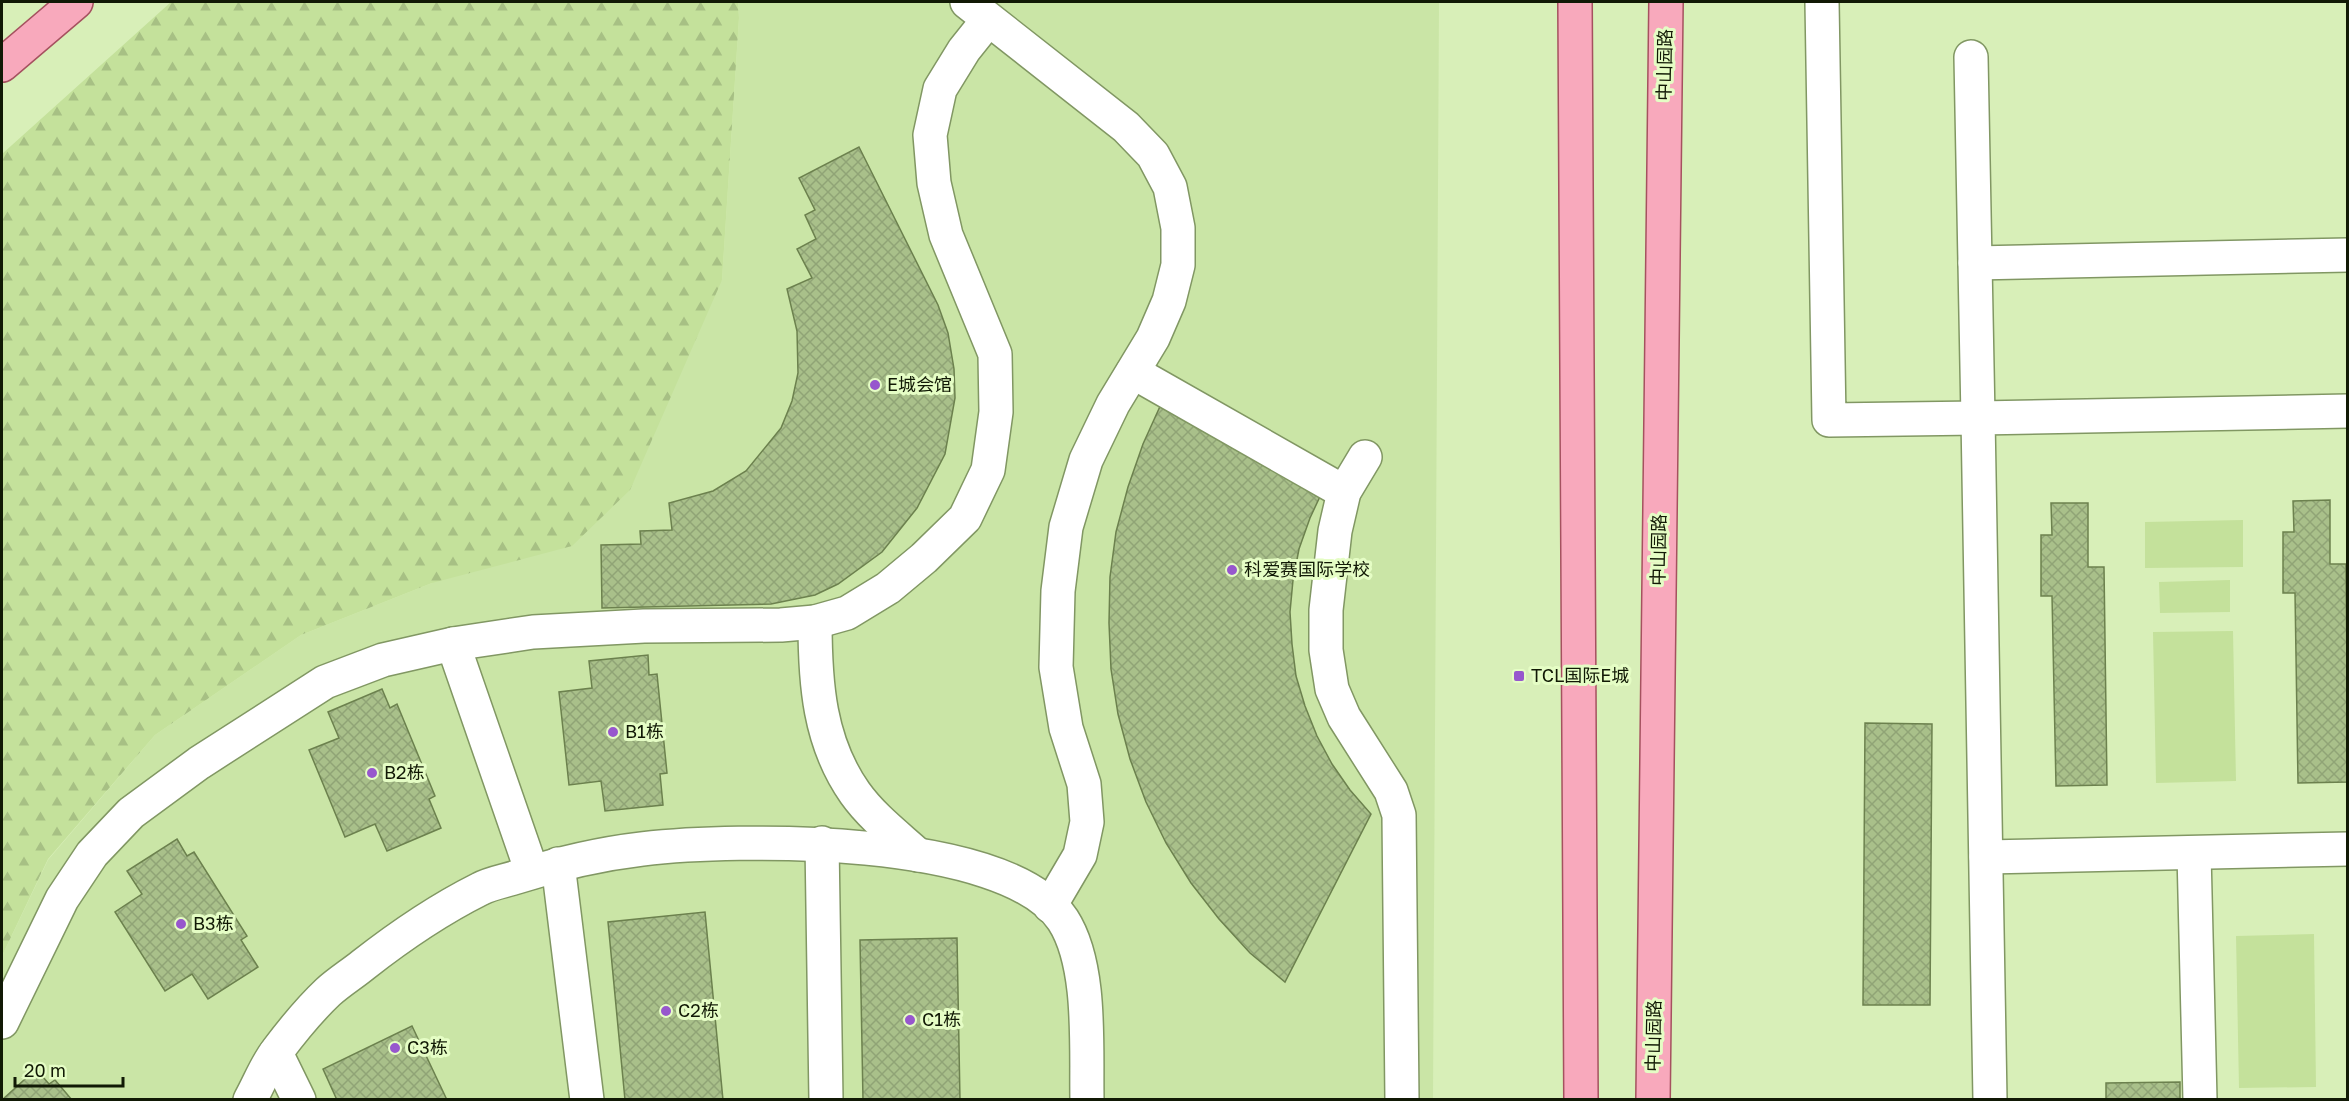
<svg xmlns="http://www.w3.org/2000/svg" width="2349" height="1101" font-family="'Golos Text','Noto Sans SC',sans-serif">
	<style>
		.built { fill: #cae5a6 }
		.forest { fill: url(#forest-firs) }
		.pitch { fill: #c4e19b }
		.building { fill: url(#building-cross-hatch); stroke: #6c814e; stroke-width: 1.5 }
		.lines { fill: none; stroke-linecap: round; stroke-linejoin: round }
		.minor-casing { stroke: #819763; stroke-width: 36 }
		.major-casing { stroke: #a5515f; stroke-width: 36 }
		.minor { stroke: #fff; stroke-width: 33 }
		.major { stroke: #f8a9bc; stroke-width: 33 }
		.poi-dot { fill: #9757cd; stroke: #e5fdc5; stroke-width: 2 }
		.labels { text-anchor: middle; stroke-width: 6; stroke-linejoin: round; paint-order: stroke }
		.street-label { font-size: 18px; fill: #111905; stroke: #e5fdc5 }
		.poi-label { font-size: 18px; fill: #111905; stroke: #e5fdc5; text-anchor: start }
	</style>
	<defs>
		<pattern id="forest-firs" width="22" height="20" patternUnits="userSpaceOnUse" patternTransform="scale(1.5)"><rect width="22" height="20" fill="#c4e19b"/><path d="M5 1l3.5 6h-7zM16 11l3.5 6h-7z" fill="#a7c084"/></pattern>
		<pattern id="building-cross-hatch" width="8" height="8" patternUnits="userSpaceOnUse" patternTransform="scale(1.5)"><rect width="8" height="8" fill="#a9c08a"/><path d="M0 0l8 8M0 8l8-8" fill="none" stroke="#90a476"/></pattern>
	</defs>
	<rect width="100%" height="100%" fill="#d8efb8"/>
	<polygon class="built" points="738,2 1439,2 1433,1099 2,1099 2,956 48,860 155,735 301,635 432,583 722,280 739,18"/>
	<polygon class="forest" points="171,2 738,2 739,18 722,280 630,490 572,546 432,583 301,635 155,735 48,859 2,956 2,154"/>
	<g class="pitch">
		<polygon points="2243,520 2243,567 2145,568 2145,522"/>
		<polygon points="2230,580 2230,612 2160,613 2159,582"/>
		<polygon points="2233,631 2236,781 2156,783 2153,632"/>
		<polygon points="2314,934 2316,1087 2239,1088 2236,936"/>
	</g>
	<g class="building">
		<polygon points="859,147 938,305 948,333 954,369 955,398 945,454 917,508 882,552 838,584 815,595 771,604 602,608 601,545 641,544 640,531 672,530 669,503 713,491 746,471 781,428 792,401 798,373 797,331 787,289 812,278 797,249 816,239 805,215 815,210 799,178"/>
		<polygon points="1162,402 1323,490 1310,518 1299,549 1293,580 1290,612 1292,644 1296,676 1305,706 1317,736 1332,764 1350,790 1371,814 1285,982 1250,953 1219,919 1191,883 1166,843 1146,802 1130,759 1118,714 1111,669 1109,623 1110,577 1116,532 1128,487 1143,444"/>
		<polygon points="2330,500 2330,564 2346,564 2348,782 2298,783 2295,593 2283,593 2283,532 2294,532 2293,501"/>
		<polygon points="2051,503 2088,503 2088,567 2104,567 2107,785 2056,786 2052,596 2041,596 2041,535 2052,535"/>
		<polygon points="648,655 649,675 657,674 667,773 660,774 663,805 605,811 601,781 569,785 559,692 592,688 589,661"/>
		<polygon points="382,689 390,708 397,704 435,796 429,799 441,828 387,851 375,824 345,837 309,750 339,738 328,712"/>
		<polygon points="1865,723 1932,724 1930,1005 1863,1005"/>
		<polygon points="177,839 187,856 194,852 247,936 241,940 258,967 208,999 192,974 165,991 115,912 142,894 127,871"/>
		<polygon points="705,912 723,1100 625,1100 608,922"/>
		<polygon points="957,938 960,1100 863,1100 860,940"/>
		<polygon points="412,1026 447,1100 337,1100 323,1069"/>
		<polygon points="36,1069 49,1084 55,1080 72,1100 2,1100"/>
		<polygon points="2180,1082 2180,1100 2106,1100 2106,1083"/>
	</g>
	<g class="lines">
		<g class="minor-casing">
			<g id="minor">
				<polyline points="967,2 1126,127 1153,155 1170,187 1178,228 1178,265 1169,301 1153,338 1113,404 1086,460 1066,527 1058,591 1056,667 1066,728 1084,784 1087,822 1080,855 1050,906"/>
				<polyline points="1822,2 1829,420 1978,418 1971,57"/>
				<polyline points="1975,263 2348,255"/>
				<polyline points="1133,372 1344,492"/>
				<polyline points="1365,457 1344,492 1335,531 1326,610 1326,650 1332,689 1344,717 1391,791 1399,815 1402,1100"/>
				<path d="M815 622C815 683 819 742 855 793 872 817 897 836 918 855"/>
				<polyline points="453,644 532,872"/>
				<polyline points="822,843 826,1100"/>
				<polyline points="2194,853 2200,1100"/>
				<polyline points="1986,857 2348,849"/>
				<polyline points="558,864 587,1100"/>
				<polyline points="2,1022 62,899 92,854 131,813 199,763 325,682 383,660 453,644 533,632 644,626 781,625 815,622 847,613 888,588 924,558 965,518 988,470 996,412 995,354 946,235 934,183 930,135 940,89 964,50 988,20"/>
				<polyline points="276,1053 299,1100"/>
				<path d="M250 1100C259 1084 266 1065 277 1051 292 1031 310 1009 328 992 339 982 352 974 363 965 400 936 438 910 480 889 491 883 505 881 517 877 557 864 599 854 642 849 735 838 1006 834 1063 920 1092 965 1086 1046 1087 1100"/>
				<polyline points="1990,1100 1978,418 2348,411"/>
			</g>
		</g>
		<g class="major-casing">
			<g id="major">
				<polyline points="1575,2 1581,1100"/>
				<polyline points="2,65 76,2"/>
				<polyline points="1653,1100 1666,2"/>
			</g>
		</g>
		<use href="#minor" class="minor"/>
		<use href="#major" class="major"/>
	</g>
	<g class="poi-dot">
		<circle cx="875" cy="385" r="6"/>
		<circle cx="1232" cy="570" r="6"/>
		<rect x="1513" y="670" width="12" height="12" rx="3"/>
		<circle cx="613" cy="732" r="6"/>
		<circle cx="372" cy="773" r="6"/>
		<circle cx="181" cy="924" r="6"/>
		<circle cx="666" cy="1011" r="6"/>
		<circle cx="910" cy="1020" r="6"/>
		<circle cx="395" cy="1048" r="6"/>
	</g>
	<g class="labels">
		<g class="street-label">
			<text transform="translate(1665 65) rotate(-89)" y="6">中山园路</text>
			<text transform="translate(1659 550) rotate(-89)" y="6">中山园路</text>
			<text transform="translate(1654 1036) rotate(-89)" y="6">中山园路</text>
		</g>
		<g class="poi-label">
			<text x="887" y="391">E城会馆</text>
			<text x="1244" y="576">科爱赛国际学校</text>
			<text x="1531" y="682">TCL国际E城</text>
			<text x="625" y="738">B1栋</text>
			<text x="384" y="779">B2栋</text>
			<text x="193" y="930">B3栋</text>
			<text x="678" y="1017">C2栋</text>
			<text x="922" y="1026">C1栋</text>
			<text x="407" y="1054">C3栋</text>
		</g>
	</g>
	<rect width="2349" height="1101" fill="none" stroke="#111905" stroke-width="6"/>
	<path d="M15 1077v9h108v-9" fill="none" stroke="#111905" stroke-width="3"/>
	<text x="24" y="1077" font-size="18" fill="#111905" stroke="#e5fdc5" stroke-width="4.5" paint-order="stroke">20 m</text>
</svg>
